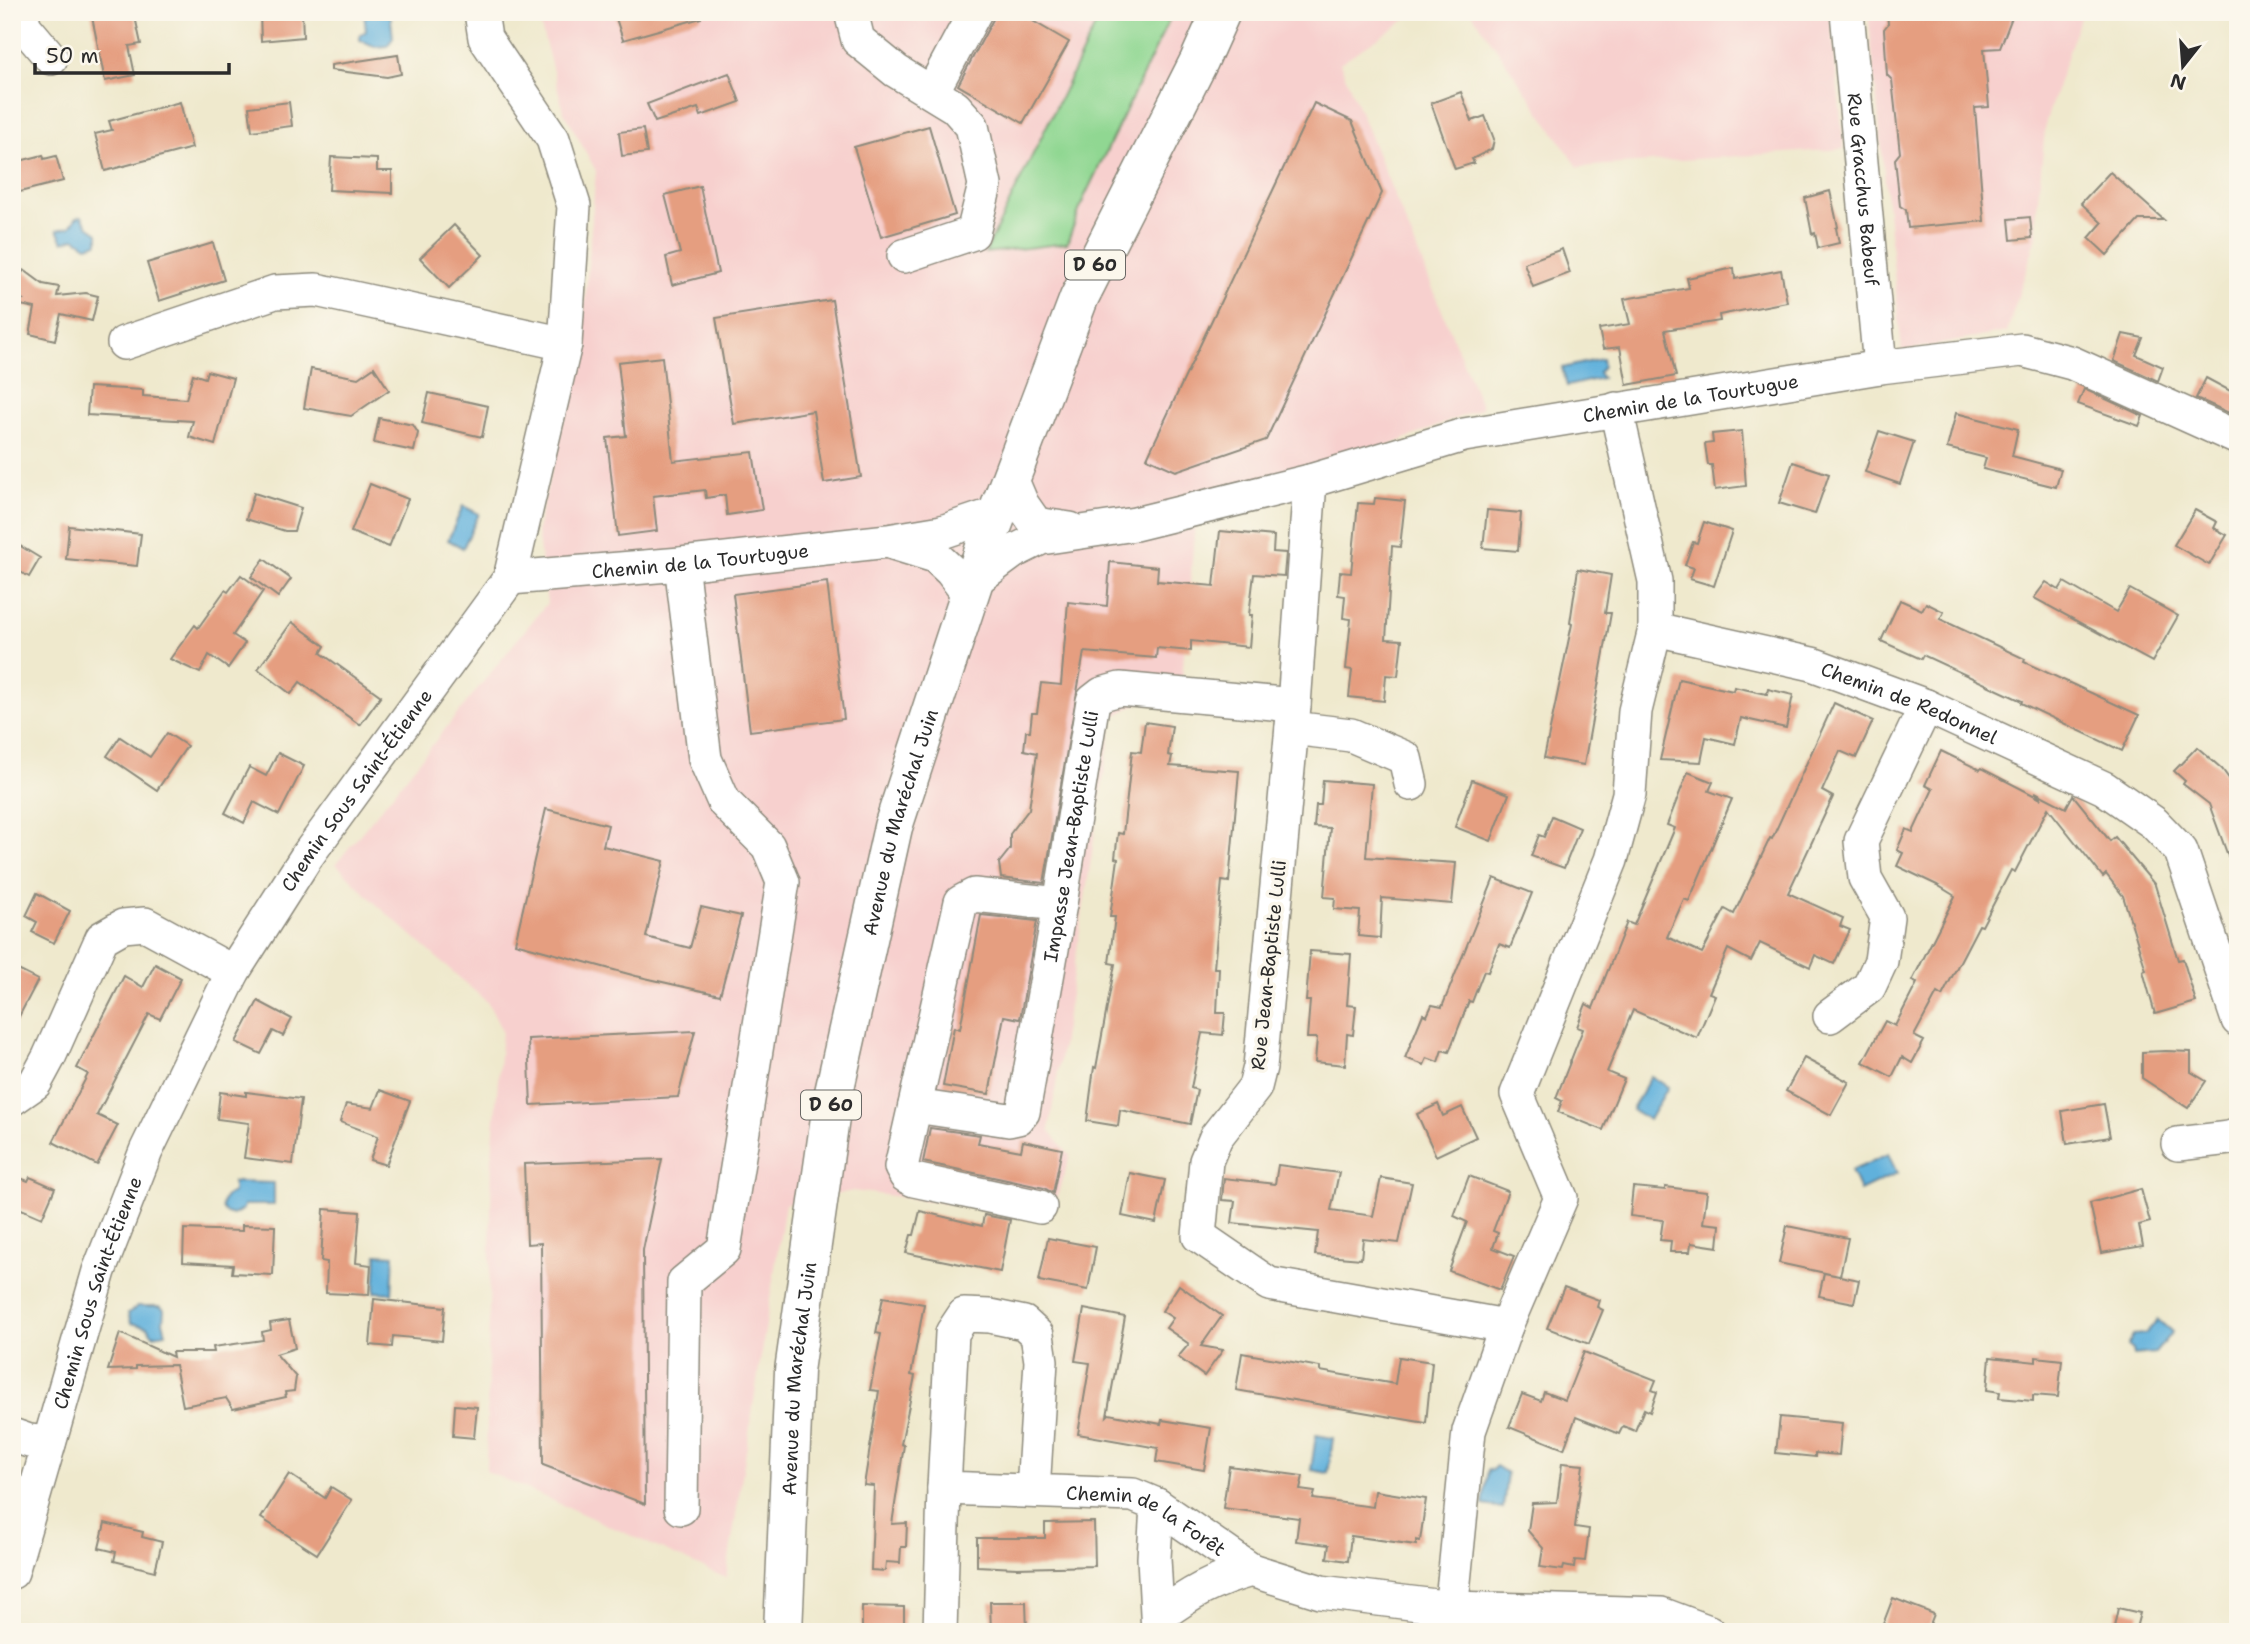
<svg xmlns="http://www.w3.org/2000/svg" width="2250" height="1644" font-family="'Shantell Sans',sans-serif">
	<style>
		.built { fill: #f7d0ce }
		.green { fill: #90d792; stroke: #5e815e; stroke-width: 2 }
		.water { fill: #61b1dc; stroke: #466e84; stroke-width: 2 }
		.building { fill: #e59e80 }
		.lines { fill: none; stroke-linecap: round; stroke-linejoin: round }
		.minor-casing { stroke: #8d8a7c; stroke-width: 36 }
		.major-casing { stroke: #8d8a7c; stroke-width: 41 }
		.minor { stroke: #fff; stroke-width: 33 }
		.major { stroke: #fff; stroke-width: 38 }
		.labels { text-anchor: middle; stroke-width: 7; stroke-linejoin: round; paint-order: stroke }
		.shield { fill: #fbf7ec; stroke: #696865; stroke-width: 2 }
		.shield-label { font-size: 18px; font-weight: bold; fill: #2b2b2b }
		.street-label { font-size: 19px; fill: #2b2b2b; stroke: #fbf7ec }
	</style>
	<rect width="100%" height="100%" fill="#fbf7ec"/>
	<filter id="ink" filterUnits="userSpaceOnUse"><feTurbulence type="fractalNoise" baseFrequency=".0143" numOctaves="2"/><feDisplacementMap in="SourceGraphic" scale="14" xChannelSelector="R" yChannelSelector="G"/><feConvolveMatrix kernelMatrix="1 2 1 2 8 2 1 2 1" color-interpolation-filters="sRGB"/></filter>
	<filter id="wash" filterUnits="userSpaceOnUse"><feTurbulence type="fractalNoise" baseFrequency=".00686" numOctaves="4" result="noise"/><feDisplacementMap in="SourceGraphic" scale="28" xChannelSelector="R" yChannelSelector="G"/><feGaussianBlur stdDeviation="1.57" result="paint"/><feColorMatrix in="noise" values="0 0 0 0 0 0 0 0 0 0 0 0 0 0 0 0 0 1.4 0 .05"/><feComposite in="paint" operator="in"/></filter>
	<g filter="url(#wash)">
		<rect width="100%" height="100%" fill="#efe9cd"/>
		<g class="built">
			<polygon points="537,12 1417,12 1340,63 1482,408 1195,524 1182,679 1113,717 1049,1130 1070,1156 1051,1216 853,1191 785,1204 726,1578 486,1471 492,1155 502,1031 488,1003 375,903 336,864 547,603 537,530 581,350 596,171 564,112"/>
			<polygon points="1471,12 1830,12 1844,149 1578,167"/>
			<polygon points="1868,12 2082,12 2046,121 2036,218 2037,236 2007,332 1902,351"/>
		</g>
		<polygon class="green" points="1102,12 1173,12 1084,198 1067,243 985,253"/>
		<g class="water">
			<polygon points="364,12 390,12 393,38 387,46 376,47 360,40 360,35 366,31"/>
			<polygon points="82,216 88,226 98,233 98,243 87,246 75,238 63,242 57,230 70,227 77,217"/>
			<polygon points="1602,359 1603,366 1598,373 1602,378 1567,386 1562,368"/>
			<polygon points="463,506 479,514 463,548 448,540"/>
			<polygon points="1651,1076 1668,1087 1649,1120 1632,1110"/>
			<polygon points="1888,1154 1897,1173 1860,1191 1851,1171"/>
			<path d="M233 1182 274 1183V1205H244L243 1209 233 1215 226 1213 222 1208C222 1199 226 1195 233 1192Z"/>
			<polygon points="377,1254 394,1255 392,1293 375,1292"/>
			<polygon points="139,1306 160,1306 164,1310 163,1322 166,1333 153,1335 147,1327 131,1323 128,1313"/>
			<polygon points="2158,1320 2172,1332 2155,1353 2134,1355 2133,1350 2128,1346 2133,1335 2145,1334"/>
			<polygon points="1316,1435 1333,1438 1328,1473 1311,1470"/>
			<polygon points="1496,1466 1507,1473 1503,1508 1483,1505 1488,1469 1492,1470"/>
		</g>
		<g id="blocks">
			<g class="building">
				<polygon points="91,12 134,12 141,44 129,46 135,75 105,81"/>
				<polygon points="260,12 302,12 303,37 261,41"/>
				<polygon points="614,12 700,12 701,18 623,40"/>
				<polygon points="997,12 1017,12 1069,42 1023,123 958,85"/>
				<polygon points="1887,12 2014,12 2000,48 1984,49 1989,107 1975,108 1984,221 1908,228 1906,210 1900,206 1898,187 1895,159 1900,153 1892,80 1887,75 1884,29 1888,24"/>
				<polygon points="398,55 401,74 387,77 331,70 331,65"/>
				<polygon points="729,73 740,102 701,116 698,108 655,122 647,104"/>
				<polygon points="1461,92 1472,121 1485,116 1494,139 1492,149 1472,159 1474,163 1455,169 1431,103"/>
				<polygon points="180,102 192,148 105,171 95,134 112,130 109,121"/>
				<polygon points="289,102 292,126 252,131 249,107"/>
				<polygon points="1314,103 1352,121 1382,193 1266,440 1176,471 1147,458"/>
				<polygon points="929,126 955,215 881,237 854,147"/>
				<polygon points="643,129 647,153 622,156 619,132"/>
				<polygon points="43,155 44,159 56,156 63,181 12,194 12,163"/>
				<polygon points="331,157 377,159 377,171 392,171 392,193 329,190"/>
				<polygon points="2110,172 2164,220 2139,220 2107,255 2089,238 2102,223 2081,203"/>
				<polygon points="700,186 718,273 672,285 666,257 680,253 665,195"/>
				<polygon points="1830,191 1838,227 1836,228 1839,243 1818,248 1815,233 1812,234 1805,198"/>
				<polygon points="2030,217 2032,238 2011,240 2009,219"/>
				<polygon points="454,225 483,255 449,288 420,258"/>
				<polygon points="213,243 224,280 159,301 147,263"/>
				<polygon points="1562,249 1570,273 1533,287 1524,263"/>
				<polygon points="1734,268 1735,279 1781,270 1787,302 1719,315 1720,321 1665,330 1676,376 1627,385 1620,347 1603,349 1599,329 1630,324 1624,299 1689,288 1687,278"/>
				<polygon points="24,270 43,284 59,287 57,296 86,293 98,296 92,321 61,314 55,340 30,334 35,308 16,304 16,299 22,299 12,292 12,287"/>
				<polygon points="832,300 861,477 824,483 813,411 734,424 716,318"/>
				<polygon points="2123,334 2143,338 2136,355 2163,367 2158,381 2114,361"/>
				<polygon points="662,357 673,461 753,452 762,510 727,515 725,495 706,498 705,490 653,496 657,531 618,536 607,438 626,436 618,362"/>
				<polygon points="374,367 389,390 351,416 304,408 311,369 358,378"/>
				<polygon points="207,371 233,378 215,445 189,437 193,421 87,415 89,387 143,390 143,396 186,399 193,374 205,378"/>
				<polygon points="2206,378 2238,395 2238,417 2196,398"/>
				<polygon points="2084,389 2143,416 2139,426 2078,404"/>
				<polygon points="429,393 488,406 482,437 422,423"/>
				<polygon points="1956,413 2018,429 2012,456 2061,469 2056,487 1983,469 1986,458 1947,448"/>
				<polygon points="379,418 413,425 418,433 414,451 374,443"/>
				<polygon points="1742,431 1746,486 1715,490 1712,465 1708,465 1705,444 1713,443 1712,434"/>
				<polygon points="1879,431 1914,442 1900,484 1865,472"/>
				<polygon points="1793,462 1829,474 1815,514 1779,503"/>
				<polygon points="370,484 408,499 389,547 351,532"/>
				<polygon points="254,493 301,508 294,531 285,531 246,519"/>
				<polygon points="1375,498 1405,501 1400,547 1392,546 1386,639 1402,640 1398,676 1386,675 1384,701 1349,697 1352,670 1346,669 1351,619 1343,618 1345,596 1338,595 1340,572 1351,573 1358,503 1374,504"/>
				<polygon points="1487,510 1521,513 1518,551 1483,548"/>
				<polygon points="2195,510 2217,522 2214,528 2227,535 2209,565 2174,545"/>
				<polygon points="1704,522 1732,531 1714,586 1690,579 1694,568 1685,565 1693,542 1697,543"/>
				<polygon points="69,526 141,534 137,566 66,559"/>
				<polygon points="1220,531 1274,536 1273,552 1286,553 1284,576 1254,574 1249,615 1252,615 1249,647 1191,641 1191,651 1157,648 1156,658 1084,652 1044,883 1001,878 999,863 1010,849 1010,834 1029,809 1037,753 1024,750 1026,731 1030,731 1032,713 1037,713 1041,683 1061,685 1068,602 1107,606 1110,562 1158,567 1157,581 1214,586"/>
				<polygon points="12,541 40,558 29,577 12,567"/>
				<polygon points="264,559 291,579 278,597 251,577"/>
				<polygon points="1578,569 1611,575 1605,613 1611,613 1584,765 1544,758 1572,624 1570,623"/>
				<polygon points="241,575 263,591 233,635 245,643 228,668 209,655 200,673 170,659 195,625 198,628 225,590 228,592"/>
				<polygon points="827,582 844,719 750,731 733,594"/>
				<polygon points="2046,582 2059,590 2064,582 2116,612 2130,589 2178,616 2152,662 2034,598"/>
				<polygon points="1900,600 1922,610 1926,603 1944,612 1940,619 2025,659 2024,662 2139,715 2122,751 2021,703 2022,701 1923,655 1921,659 1881,641"/>
				<polygon points="292,622 325,646 321,653 381,696 360,725 300,682 291,694 258,669"/>
				<polygon points="1679,679 1733,691 1734,687 1767,694 1768,689 1793,695 1786,728 1741,718 1735,744 1706,737 1701,762 1660,760"/>
				<polygon points="1834,703 1873,721 1856,758 1840,751 1822,791 1833,797 1788,893 1843,918 1840,926 1850,930 1834,964 1815,955 1810,967 1760,943 1751,961 1728,949 1709,993 1715,995 1697,1038 1633,1010 1607,1072 1624,1079 1603,1130 1558,1112 1562,1101 1556,1098 1583,1029 1577,1027 1586,1004 1593,1008 1627,922 1634,925 1675,828 1667,825 1688,772 1713,782 1709,791 1732,799 1689,901 1684,899 1667,937 1702,953 1725,909 1734,914 1770,838 1772,839"/>
				<polygon points="1145,722 1172,726 1168,755 1172,756 1170,766 1239,771 1229,882 1222,881 1214,968 1219,968 1217,1013 1225,1013 1223,1035 1202,1033 1191,1088 1197,1090 1190,1124 1120,1110 1118,1126 1087,1121 1094,1067 1096,1068 1115,964 1109,963 1115,917 1110,917 1118,859 1115,858 1118,833 1123,834 1132,751 1141,752"/>
				<polygon points="167,733 187,746 157,790 107,756 120,737 150,757"/>
				<polygon points="2197,747 2222,769 2238,791 2238,874 2235,875 2209,804 2183,784 2185,781 2174,771"/>
				<polygon points="1941,751 1980,770 1981,768 2041,799 2035,792 2066,808 2073,795 2110,841 2115,837 2155,885 2178,960 2183,959 2196,1002 2155,1014 2143,971 2146,970 2123,896 2106,874 2103,877 2048,808 2015,872 2011,870 1982,926 1979,925 1942,996 1937,993 1914,1036 1924,1041 1912,1063 1902,1057 1892,1077 1863,1062 1885,1021 1895,1026 1917,983 1912,981 1955,896 1937,885 1897,866 1903,853 1897,850 1906,829 1913,832 1933,789 1925,785"/>
				<polygon points="278,753 304,766 279,815 254,802 244,823 225,813 249,767 266,776"/>
				<polygon points="1323,780 1372,784 1366,857 1456,863 1452,904 1382,898 1380,938 1358,936 1360,911 1334,909 1335,898 1324,897 1330,828 1314,827 1316,805 1321,805"/>
				<polygon points="1472,780 1509,794 1491,841 1455,827"/>
				<polygon points="546,809 608,825 603,846 664,861 646,937 690,948 701,907 741,916 720,995 636,976 515,943"/>
				<polygon points="1552,816 1580,828 1564,868 1531,856 1539,835 1544,837"/>
				<polygon points="1494,878 1532,893 1510,948 1499,944 1488,972 1484,971 1472,1002 1469,1001 1449,1052 1442,1050 1438,1062 1427,1058 1424,1065 1405,1058 1423,1014 1427,1016 1432,1005 1442,1007"/>
				<polygon points="37,893 70,911 54,943 32,932 37,922 26,916"/>
				<polygon points="981,915 1037,921 1020,1019 1004,1016 989,1094 943,1086 954,1027 960,1029"/>
				<polygon points="1310,951 1351,954 1347,1005 1356,1006 1353,1035 1347,1034 1345,1065 1315,1062 1317,1038 1307,1038 1310,1001 1306,1001"/>
				<polygon points="155,964 181,978 160,1019 149,1014 97,1115 118,1125 97,1165 53,1142 88,1074 77,1068 124,976 143,987"/>
				<polygon points="12,967 38,980 12,1030"/>
				<polygon points="258,1001 292,1019 283,1036 273,1031 261,1054 236,1042"/>
				<polygon points="695,1031 678,1097 531,1105 528,1039"/>
				<polygon points="2166,1051 2191,1052 2191,1072 2206,1081 2188,1108 2142,1078 2142,1052"/>
				<polygon points="1804,1058 1849,1082 1831,1115 1786,1091"/>
				<polygon points="380,1090 410,1101 386,1165 370,1160 378,1136 340,1122 346,1104 373,1108"/>
				<polygon points="220,1092 246,1096 246,1092 301,1099 293,1164 244,1158 249,1123 217,1119"/>
				<polygon points="1438,1104 1443,1116 1462,1107 1476,1137 1436,1156 1417,1114"/>
				<polygon points="2104,1104 2110,1137 2067,1144 2062,1111"/>
				<polygon points="930,1128 980,1135 978,1143 1021,1151 1023,1141 1062,1149 1053,1193 1044,1188 923,1162"/>
				<polygon points="662,1159 643,1250 645,1504 543,1465 541,1243 527,1244 524,1164"/>
				<polygon points="1278,1165 1339,1173 1331,1210 1373,1216 1381,1178 1412,1183 1399,1243 1363,1239 1361,1259 1315,1255 1318,1232 1232,1223 1235,1201 1222,1200 1224,1178 1275,1184"/>
				<polygon points="1130,1173 1165,1180 1156,1223 1122,1216"/>
				<polygon points="12,1175 28,1181 30,1177 55,1188 42,1218 12,1205"/>
				<polygon points="1469,1176 1508,1191 1493,1231 1498,1233 1493,1248 1514,1256 1500,1290 1449,1271 1467,1222 1454,1216"/>
				<polygon points="1633,1187 1665,1190 1665,1187 1707,1192 1703,1223 1720,1225 1718,1247 1691,1243 1690,1252 1670,1252 1671,1241 1660,1240 1663,1220 1630,1216"/>
				<polygon points="2141,1189 2150,1222 2139,1225 2143,1246 2101,1253 2090,1203"/>
				<polygon points="324,1209 360,1212 356,1263 371,1265 369,1295 326,1293 327,1262 321,1261"/>
				<polygon points="920,1211 982,1226 984,1215 1010,1220 1000,1272 906,1253 911,1235 914,1235"/>
				<polygon points="242,1225 275,1226 273,1275 232,1273 233,1265 183,1262 184,1229 242,1231"/>
				<polygon points="1787,1226 1848,1238 1840,1276 1859,1280 1854,1303 1819,1296 1824,1273 1839,1276 1779,1263"/>
				<polygon points="1048,1238 1096,1247 1088,1290 1039,1281"/>
				<polygon points="1179,1285 1222,1316 1201,1346 1223,1350 1204,1376 1178,1357 1189,1344 1166,1328 1173,1318 1162,1311"/>
				<polygon points="1564,1287 1599,1300 1597,1307 1603,1310 1589,1344 1547,1328"/>
				<polygon points="883,1297 924,1304 911,1375 915,1376 901,1444 904,1445 892,1524 907,1523 906,1547 901,1547 900,1563 886,1562 885,1571 871,1570 874,1486 864,1485 879,1391 870,1390 881,1334 876,1333"/>
				<polygon points="374,1299 445,1307 442,1341 393,1336 392,1347 370,1345"/>
				<polygon points="1084,1309 1125,1317 1107,1416 1109,1414 1161,1424 1162,1420 1211,1428 1204,1470 1156,1462 1158,1448 1078,1434 1090,1363 1075,1361"/>
				<polygon points="289,1320 295,1348 276,1354 296,1377 294,1391 285,1392 286,1397 233,1409 226,1398 183,1406 175,1365 136,1366 136,1369 108,1370 120,1333 173,1357 172,1352 214,1352 213,1347 263,1340 262,1332 271,1330 270,1323"/>
				<polygon points="1584,1352 1656,1380 1652,1390 1657,1392 1650,1412 1644,1409 1635,1431 1623,1426 1619,1434 1576,1417 1564,1449 1509,1427 1522,1394 1541,1401 1544,1392 1565,1400"/>
				<polygon points="1242,1353 1320,1367 1320,1371 1395,1384 1399,1357 1432,1362 1426,1423 1236,1390"/>
				<polygon points="1990,1357 2036,1362 2036,1357 2062,1360 2058,1397 2033,1395 2033,1401 1999,1398 2000,1392 1987,1390"/>
				<polygon points="455,1405 477,1407 474,1438 453,1436"/>
				<polygon points="1780,1417 1842,1423 1839,1455 1815,1453 1815,1457 1776,1453"/>
				<polygon points="1562,1463 1583,1465 1575,1527 1589,1529 1585,1561 1575,1560 1574,1568 1564,1566 1563,1570 1540,1567 1543,1548 1528,1531 1532,1503 1557,1502"/>
				<polygon points="1229,1466 1303,1476 1300,1490 1315,1492 1313,1499 1373,1507 1375,1491 1426,1499 1420,1541 1416,1540 1416,1545 1351,1536 1348,1561 1327,1558 1329,1545 1296,1541 1299,1518 1223,1508"/>
				<polygon points="289,1474 325,1498 331,1487 352,1500 317,1554 261,1518"/>
				<polygon points="1094,1522 1095,1566 1017,1568 977,1566 977,1538 1045,1538 1045,1523"/>
				<polygon points="105,1523 143,1532 142,1537 162,1542 155,1571 114,1561 116,1552 99,1548"/>
				<polygon points="1893,1598 1934,1614 1927,1632 1880,1632"/>
				<polygon points="990,1602 1026,1602 1027,1632 991,1632"/>
				<polygon points="862,1606 904,1607 904,1632 862,1632"/>
				<polygon points="2118,1608 2140,1613 2135,1632 2113,1632"/>
			</g>
		</g>
	</g>
	<g filter="url(#ink)">
		<use href="#blocks" fill-opacity="0" stroke="#8d8a7c" stroke-width="2"/>
		<g class="lines">
			<g class="minor-casing">
				<g id="minor">
					<polyline points="22,12 24,26 51,58"/>
					<polyline points="851,12 858,40 896,71 955,107 972,126 985,185 973,233 904,256"/>
					<path id="s1" d="M1847 12 1880 367"/>
					<polyline points="932,92 975,12"/>
					<polyline points="124,343 275,292 316,290 565,344"/>
					<path id="s2" d="M1616 409 1655 581V629L1812 664 1926 706 2104 788 2154 823 2181 851 2238 1020"/>
					<polyline points="1011,478 1022,504 1036,524 1070,529"/>
					<polyline points="1310,481 1294,705 1260,1067 1255,1087 1216,1137 1206,1161 1199,1236 1269,1284 1506,1326"/>
					<polyline points="893,543 935,556 951,571 969,595"/>
					<path id="s3" d="M510 578 681 564 888 541 942 532 998 513"/>
					<path id="s4" d="M975 580 1013 552 1041 538 1135 524 1310 481 1464 435 1880 367 2022 350 2072 363 2238 438"/>
					<polyline points="1292,728 1351,735 1405,758 1411,784"/>
					<polyline points="1830,1016 1869,987 1881,961 1887,917 1865,878 1861,841 1926,706"/>
					<polyline points="12,1099 35,1083 49,1057 102,938 123,926 145,924 233,972"/>
					<path id="s5" d="M915 1106 1009 1120 1018 1118 1023 1112 1060 904 1093 701 1102 694 1120 689 1294 705"/>
					<polyline points="2178,1144 2229,1138 2238,1135"/>
					<polyline points="1040,1207 914,1180 906,1176 901,1167 961,902 974,895 1060,904"/>
					<polyline points="12,1435 29,1441 49,1443"/>
					<path id="s6" d="M1033 1491 1041 1361 1037 1335 1024 1323 990 1316 964 1315 952 1333 944 1488 1133 1495 1157 1505 1251 1570 1321 1592 1452 1608 1661 1614 1709 1632"/>
					<polyline points="1157,1505 1154,1558 1158,1632"/>
					<polyline points="681,1508 684,1282 724,1249 783,882 768,846 724,802 705,759 681,564"/>
					<path id="s7" d="M12 1572 99 1271 146 1151 233 972 307 856 510 578 565 344 574 206 553 139 485 38 481 12"/>
					<path d="M1158 1617C1191 1593 1212 1581 1251 1570"/>
					<polyline points="940,1632 944,1488"/>
					<polyline points="1449,1632 1469,1431 1506,1326 1561,1198 1517,1094 1611,860 1629,794 1635,711 1655,629"/>
				</g>
			</g>
			<g class="major-casing">
				<g id="major">
					<path id="s8" d="M783 1632 794 1371 833 1097 893 827 987 541 1079 298 1199 61 1221 12"/>
				</g>
			</g>
			<use href="#minor" class="minor"/>
			<use href="#major" class="major"/>
		</g>
	</g>
	<g class="labels">
		<g class="shield">
			<rect x="1065" y="250.5" width="60" height="29" rx="5"/>
			<rect x="801" y="1090.5" width="60" height="29" rx="5"/>
		</g>
		<g class="shield-label">
			<text x="1095" y="271">D 60</text>
			<text x="831" y="1111">D 60</text>
		</g>
		<g class="street-label">
			<text dy="7" stroke="none"><textPath href="#s1" startOffset="178">Rue Gracchus Babeuf</textPath></text>
			<text dy="7" stroke="none"><textPath href="#s4" startOffset="744">Chemin de la Tourtugue</textPath></text>
			<text dy="7" stroke="none"><textPath href="#s3" startOffset="191">Chemin de la Tourtugue</textPath></text>
			<text dy="7" stroke="none"><textPath href="#s2" startOffset="490">Chemin de Redonnel</textPath></text>
			<text dy="7" stroke="none"><textPath href="#s7" startOffset="861">Chemin Sous Saint-Étienne</textPath></text>
			<text dy="7" stroke="none"><textPath href="#s8" startOffset="821">Avenue du Maréchal Juin</textPath></text>
			<text dy="7" stroke="none"><textPath href="#s5" startOffset="392">Impasse Jean-Baptiste Lulli</textPath></text>
			<text transform="translate(1268 965) rotate(-84)" y="7">Rue Jean-Baptiste Lulli</text>
			<text dy="7" stroke="none"><textPath href="#s7" startOffset="292">Chemin Sous Saint-Étienne</textPath></text>
			<text dy="7" stroke="none"><textPath href="#s8" startOffset="254">Avenue du Maréchal Juin</textPath></text>
			<text dy="7" stroke="none"><textPath href="#s6" startOffset="621">Chemin de la Forêt</textPath></text>
		</g>
	</g>
	<rect width="2250" height="1644" fill="none" stroke="#fbf7ec" stroke-width="42"/>
	<g transform="translate(2183 66) rotate(197)" stroke="#fbf7ec" stroke-width="5" paint-order="stroke">
	<path d="M0-5L12 26L0 18L-12 26Z" fill="#2b2b2b"/>
	<text y="-10" font-size="19" font-weight="bold" text-anchor="middle" fill="#2b2b2b">N</text>
	</g>
	<path d="M35 63v10h194v-10" fill="none" stroke="#2b2b2b" stroke-width="3.5"/>
	<text x="46" y="63" font-size="21" fill="#2b2b2b" stroke="#fbf7ec" stroke-width="5" paint-order="stroke">50 m</text>
</svg>
